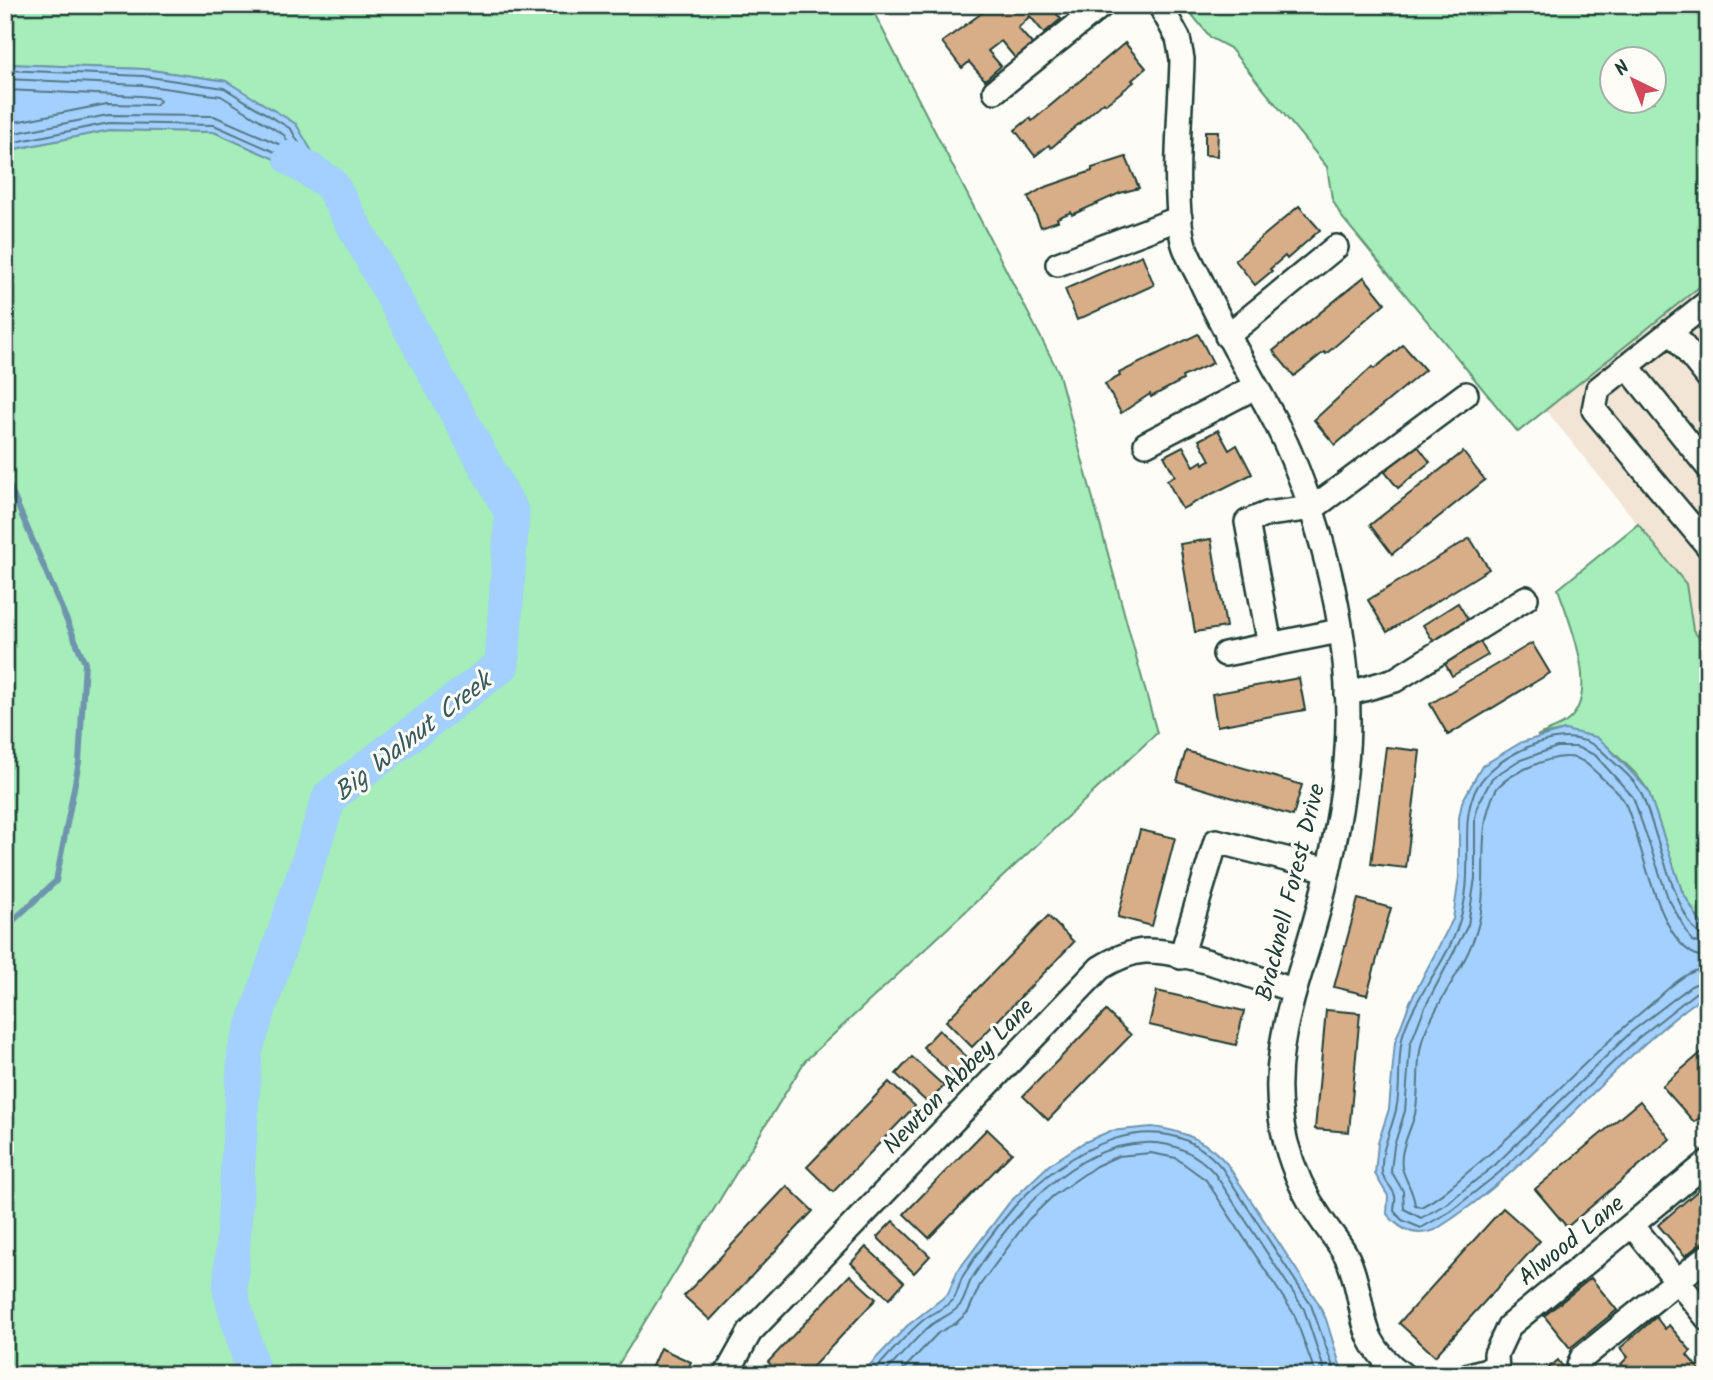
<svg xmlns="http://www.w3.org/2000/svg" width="1713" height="1380" font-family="Kalam,sans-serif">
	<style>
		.built { fill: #f2e5d6 }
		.green { fill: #a5edb9; stroke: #629576; stroke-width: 2; fill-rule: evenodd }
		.water { fill: #a3d0fe; stroke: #6e95ad; stroke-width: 2 }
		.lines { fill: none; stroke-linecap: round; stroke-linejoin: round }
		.shore { stroke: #547885; stroke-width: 2 }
		.stream { stroke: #6e95ad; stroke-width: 6 }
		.river { stroke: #a3d0fe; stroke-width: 35 }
		.building { fill: #d8ae89; stroke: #1f3d34; stroke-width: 2 }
		.minor-casing { stroke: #1f3d34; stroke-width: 28 }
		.minor { stroke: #fdfcf7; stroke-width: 23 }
		.labels { text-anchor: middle; stroke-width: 6; stroke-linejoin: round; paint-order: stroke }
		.street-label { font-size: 24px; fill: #1f3d34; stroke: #fdfcf7 }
		.water-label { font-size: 26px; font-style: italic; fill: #395a5c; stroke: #fdfcf7 }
	</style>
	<rect width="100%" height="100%" fill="#fdfcf7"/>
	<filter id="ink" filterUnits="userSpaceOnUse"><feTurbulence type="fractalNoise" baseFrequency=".0143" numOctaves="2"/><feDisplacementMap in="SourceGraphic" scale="14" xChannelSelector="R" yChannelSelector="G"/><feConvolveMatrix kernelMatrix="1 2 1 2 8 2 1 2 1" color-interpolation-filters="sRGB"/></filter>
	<g filter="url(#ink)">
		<polygon class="built" points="1708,280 1708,649 1693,630 1686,584 1545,409"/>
		<g class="green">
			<polygon points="5,5 870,5 1058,371 1157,733 805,1061 612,1375 5,1375 5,151 110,130 214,132 329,183 226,81 144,69 5,64"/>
			<path d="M1184 5H1708V280L1518 432 1341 216 1332 199 1327 167 1230 48 1211 38ZM1612 60H1654V102H1612Z"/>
			<path d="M1638 524 1686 584 1693 630 1708 649V935L1682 891 1648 790 1635 773 1605 744 1565 730 1537 736C1546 731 1558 728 1566 722 1602 697 1569 620 1558 589Z"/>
		</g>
		<g class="water">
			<polygon points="5,64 144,69 226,81 296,124 331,184 214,132 110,130 5,151"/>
			<path d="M1565 730 1596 737 1605 744 1648 790 1682 891 1708 935V993C1608 1062 1538 1166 1435 1230 1415 1238 1400 1230 1387 1214L1388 1196 1375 1174 1378 1143 1389 1109 1395 1042 1410 1002 1453 919 1459 877V818L1462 802 1482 766 1522 742Z"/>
			<path d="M1152 1127C1181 1130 1208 1141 1227 1164L1317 1301 1326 1319 1343 1375H860L907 1326 948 1294 957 1272 1009 1203 1049 1165 1083 1143 1110 1131Z"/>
		</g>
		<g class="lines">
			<g class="shore">
				<polyline points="5,70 143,76 224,88 291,129 309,161 304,165 214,125 109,123 5,144"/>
				<polyline points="5,79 142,85 221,96 284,135 288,142 283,146 214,116 108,115 5,135"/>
				<polyline points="5,90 141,96 157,98 160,101 156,105 107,104 5,124"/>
				<path d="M1708 939C1679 935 1654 818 1641 793 1633 776 1613 763 1600 749 1580 734 1557 736 1535 744 1431 786 1485 844 1459 923 1447 962 1417 993 1404 1031 1396 1057 1402 1084 1396 1110 1391 1131 1380 1151 1382 1172 1383 1181 1393 1187 1395 1196 1396 1201 1394 1206 1394 1211L1402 1220 1421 1228 1451 1211 1500 1172 1637 1039 1695 993 1708 988"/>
				<polyline points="1708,947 1692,941 1668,898 1633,797 1595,755 1576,747 1557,747 1518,761 1492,778 1477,807 1475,819 1475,878 1468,925 1424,1009 1410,1045 1405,1111 1394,1146 1391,1171 1403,1191 1404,1209 1421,1218 1446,1204 1495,1165 1631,1032 1691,986 1708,979"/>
				<path d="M1708 958C1657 956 1643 836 1624 801 1618 790 1606 783 1598 774 1588 765 1581 757 1567 757 1549 756 1505 775 1496 790 1474 831 1490 882 1478 926 1468 963 1441 995 1426 1030 1414 1057 1421 1086 1415 1114 1411 1130 1397 1154 1403 1171 1407 1183 1413 1191 1415 1205L1421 1207C1439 1198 1453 1185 1468 1172 1533 1120 1586 1057 1650 1005 1666 991 1686 969 1708 968"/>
				<path d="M870 1375C889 1356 905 1334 926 1318 935 1311 945 1309 953 1300 958 1293 959 1283 963 1276 977 1253 997 1227 1014 1207 1064 1151 1161 1095 1222 1168L1311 1305 1336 1375"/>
				<path d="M882 1375C899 1359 913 1340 931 1325 941 1317 953 1315 961 1304 966 1297 967 1287 971 1280 1008 1220 1070 1146 1144 1143 1170 1141 1198 1153 1215 1174L1304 1309 1326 1375"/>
				<polyline points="898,1375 938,1333 956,1323 968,1312 980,1285 1028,1220 1053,1196 1096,1166 1118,1156 1151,1153 1176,1158 1206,1180 1294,1314 1316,1375"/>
			</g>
			<polyline class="stream" points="5,476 85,663 79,762 56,881 5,928"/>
			<polyline class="river" points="254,1375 230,1291 245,1051 330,796 502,665 512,513 331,184 291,158"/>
		</g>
		<g class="building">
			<polygon points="993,5 1049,5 1061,19 1044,33 1030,16 1018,28 1033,45 1016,59 1001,41 988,51 1001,66 985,80 969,62 962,68 942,42"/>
			<polygon points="1125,43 1146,68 1132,80 1134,82 1106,104 1104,102 1051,148 1049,145 1035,156 1015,130 1030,118 1032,121"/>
			<polygon points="1205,131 1218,131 1217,156 1205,155"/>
			<polygon points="1126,157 1139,188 1120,193 1072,215 1071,212 1057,218 1058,221 1041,227 1028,197 1043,188 1092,171 1092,168"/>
			<polygon points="1299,206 1320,230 1287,259 1285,256 1270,269 1272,271 1255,285 1235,260"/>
			<polygon points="1142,255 1154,285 1077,320 1065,289"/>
			<polygon points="1364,277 1385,303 1326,354 1324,352 1294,376 1273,351"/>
			<polygon points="1198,334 1213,363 1182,377 1183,380 1151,397 1150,394 1121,413 1105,384 1120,376 1119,373"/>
			<polygon points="1403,345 1425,370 1335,445 1314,420 1372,367 1374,369"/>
			<polygon points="1218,430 1229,450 1237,445 1252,474 1182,509 1167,480 1175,476 1164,456 1183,446 1194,466 1202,461 1203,464 1210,460 1199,440"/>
			<polygon points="1417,445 1430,462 1398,488 1384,471"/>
			<polygon points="1463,452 1485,480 1392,554 1370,525"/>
			<polygon points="1470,538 1489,569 1387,632 1368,600"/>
			<polygon points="1211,539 1226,627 1195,632 1180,544"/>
			<polygon points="1458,603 1470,623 1435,644 1423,625"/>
			<polygon points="1477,637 1488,655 1452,676 1441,657"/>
			<polygon points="1532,643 1550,673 1448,735 1430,704"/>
			<polygon points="1299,678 1305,710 1217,726 1212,694"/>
			<polygon points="1386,747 1420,751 1406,868 1371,864"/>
			<polygon points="1186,751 1302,785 1293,816 1177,781"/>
			<polygon points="1140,830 1175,838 1152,926 1118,917"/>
			<polygon points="1358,899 1391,908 1367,995 1334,987"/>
			<polygon points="1048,916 1074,942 972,1047 946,1021"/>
			<polygon points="1157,991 1244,1011 1236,1045 1149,1025"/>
			<polygon points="1326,1010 1360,1013 1349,1132 1315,1129"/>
			<polygon points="1106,1011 1131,1035 1048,1120 1023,1096"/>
			<polygon points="939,1030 970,1060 954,1077 923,1047"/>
			<polygon points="1708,1047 1708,1111 1694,1122 1662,1086"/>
			<polygon points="912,1057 944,1086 928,1103 896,1074"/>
			<polygon points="889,1082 915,1106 833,1192 807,1167"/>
			<polygon points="1640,1101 1670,1139 1567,1227 1535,1189"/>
			<polygon points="987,1129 1012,1153 929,1238 904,1214"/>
			<polygon points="787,1186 813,1211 710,1320 684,1296"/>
			<polygon points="1703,1186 1708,1191 1708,1238 1685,1256 1658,1225"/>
			<polygon points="1503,1208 1540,1241 1435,1356 1399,1323"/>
			<polygon points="893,1221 930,1256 914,1273 877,1237"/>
			<polygon points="866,1247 904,1282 889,1299 851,1263"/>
			<polygon points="850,1275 876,1299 805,1375 781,1375 768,1362"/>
			<polygon points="1591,1278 1617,1310 1570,1348 1544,1316"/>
			<polygon points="1656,1317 1665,1329 1669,1325 1691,1351 1687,1355 1704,1375 1631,1375 1621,1364 1628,1357 1620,1348"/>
			<polygon points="660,1348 691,1362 685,1375 648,1375"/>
			<polygon points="1558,1360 1569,1375 1541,1375"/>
		</g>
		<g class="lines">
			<g class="minor-casing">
				<g id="minor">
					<path d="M1160 5 1178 38 1182 59C1181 110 1172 193 1183 241 1186 254 1194 267 1200 279 1222 328 1250 374 1275 421 1318 505 1348 623 1348 718 1348 783 1335 848 1318 911 1297 990 1264 1059 1286 1143 1293 1169 1305 1196 1321 1219 1330 1233 1341 1244 1348 1259 1369 1308 1352 1338 1403 1375"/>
					<polyline points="995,91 1102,5"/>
					<polyline points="1058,264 1180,218"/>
					<polyline points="1708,302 1598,389 1594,410 1708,546"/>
					<polyline points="1671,331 1708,377"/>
					<polyline points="1227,336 1336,247"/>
					<polyline points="1627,366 1708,467"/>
					<polyline points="1146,444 1255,387"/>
					<polyline points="1270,645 1247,522 1267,514 1313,508 1466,394"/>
					<polyline points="1225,654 1339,631"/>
					<polyline points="1347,694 1395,680 1526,598"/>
					<polyline points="1181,957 1216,841 1328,870"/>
					<polyline points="1632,1225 1708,1319"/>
					<path d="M726 1375 750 1332 1100 968C1113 960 1129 952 1145 951 1187 950 1252 977 1293 990"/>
					<polyline points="1469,1375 1494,1368"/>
					<polyline points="1497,1375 1496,1354 1509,1326 1708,1162"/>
					<polyline points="1582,1375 1579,1366 1582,1358 1708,1256"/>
				</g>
			</g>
			<use href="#minor" class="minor"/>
		</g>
	</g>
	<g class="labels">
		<g class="street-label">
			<text transform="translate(1290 892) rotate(-76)" y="8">Bracknell Forest Drive</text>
			<text transform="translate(958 1076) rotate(-46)" y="8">Newton Abbey Lane</text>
			<text transform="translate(1571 1240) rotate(-39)" y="8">Alwood Lane</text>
		</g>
		<g class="water-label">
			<text transform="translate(412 736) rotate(-38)" y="9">Big Walnut Creek</text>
		</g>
	</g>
	<rect width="1713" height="1380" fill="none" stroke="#fdfcf7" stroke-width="28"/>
	<rect x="14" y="14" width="1685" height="1352" fill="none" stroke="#1f3d34" stroke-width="2.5" filter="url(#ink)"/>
	<g transform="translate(1633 80) rotate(317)"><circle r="33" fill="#fdfcf7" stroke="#a4b0a9" stroke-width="2"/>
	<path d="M0-5L12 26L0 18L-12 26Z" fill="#d1495b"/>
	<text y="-10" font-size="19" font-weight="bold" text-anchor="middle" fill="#1f3d34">N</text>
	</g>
</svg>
